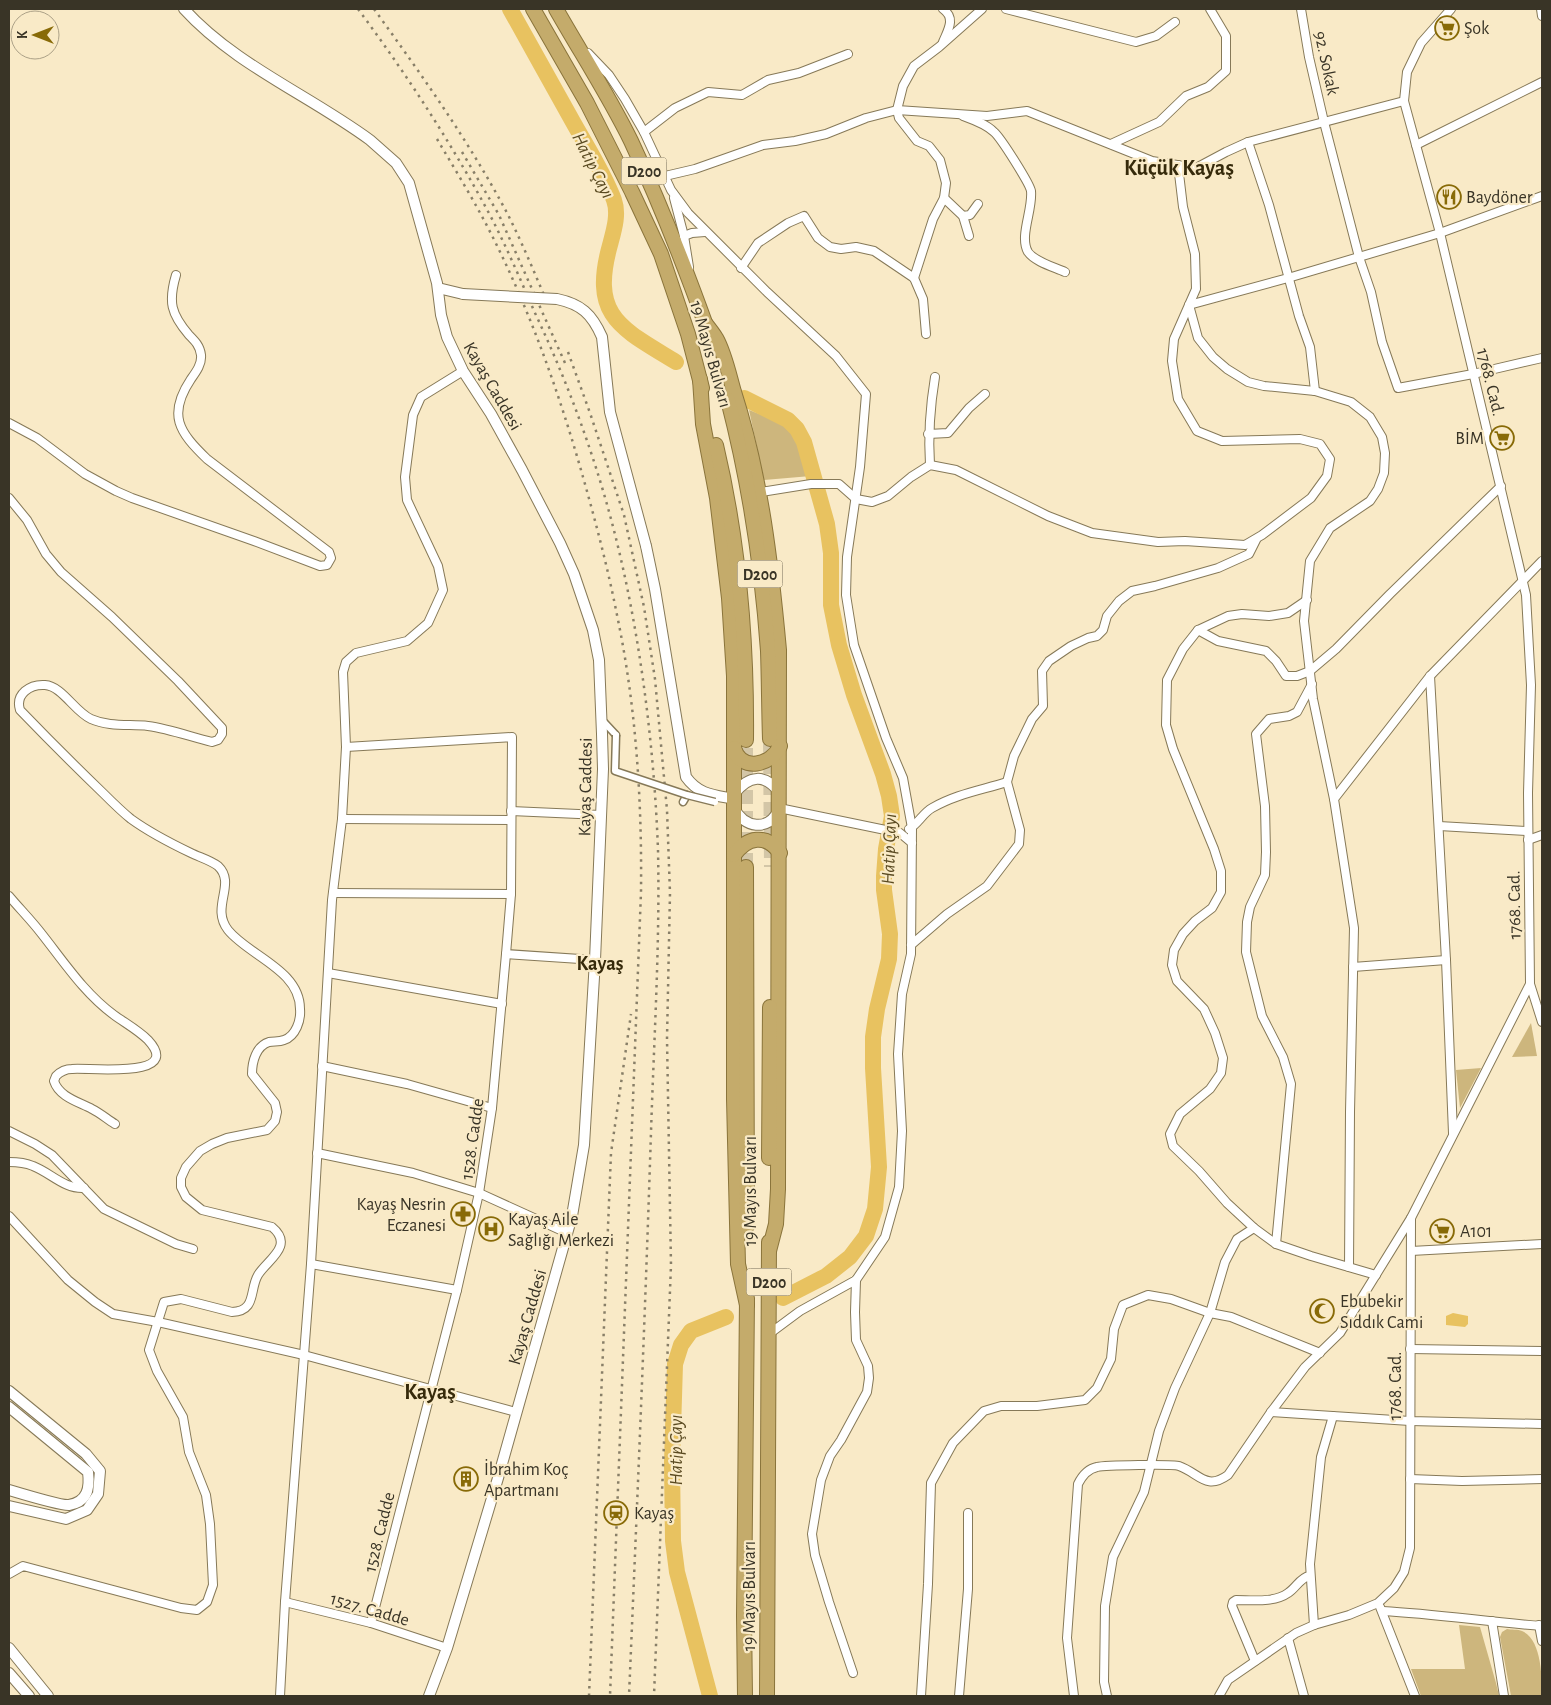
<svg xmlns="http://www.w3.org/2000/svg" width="1551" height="1705" font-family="'Alegreya Sans',sans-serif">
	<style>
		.green { fill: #cdb67d }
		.water { fill: #e8c260 }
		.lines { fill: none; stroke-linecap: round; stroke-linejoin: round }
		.river { stroke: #e8c260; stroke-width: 16 }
		.trunk-tunnel { stroke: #d3c6a7; stroke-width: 14; stroke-dasharray: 14 7; stroke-linecap: butt }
		.pedestrian-casing { stroke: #867958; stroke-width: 9 }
		.minor-casing { stroke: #867958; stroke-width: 10 }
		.tertiary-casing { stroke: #867958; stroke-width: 12 }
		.trunk-casing { stroke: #8a743b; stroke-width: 16 }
		.pedestrian { stroke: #fff; stroke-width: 6 }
		.minor { stroke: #fff; stroke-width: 8 }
		.tertiary { stroke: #fff; stroke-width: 10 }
		.trunk { stroke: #c4ab6b; stroke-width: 14 }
		.rail { stroke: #887f68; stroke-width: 2.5; stroke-dasharray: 2.5 5; stroke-linecap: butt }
		.pedestrian-bridge-casing { stroke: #867958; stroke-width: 9; stroke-linecap: butt }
		.tertiary-bridge-casing { stroke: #867958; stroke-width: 12; stroke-linecap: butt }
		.pedestrian-bridge { stroke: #fff; stroke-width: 6 }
		.tertiary-bridge { stroke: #fff; stroke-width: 10 }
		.labels { text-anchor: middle; stroke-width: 4.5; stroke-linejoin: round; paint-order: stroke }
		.shield { fill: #f9eac7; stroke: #736b56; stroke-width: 1 }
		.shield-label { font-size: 16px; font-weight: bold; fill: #393426 }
		.poi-label { font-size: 18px; fill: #393426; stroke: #f9eac7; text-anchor: start }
		.street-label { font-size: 18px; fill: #393426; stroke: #f9eac7 }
		.water-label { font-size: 19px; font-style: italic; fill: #5a4a21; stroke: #f9eac7 }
		.quarter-label { font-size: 20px; font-weight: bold; fill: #362a0b; stroke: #f9eac7 }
		.district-label { font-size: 22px; font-weight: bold; fill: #362a0b; stroke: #f9eac7 }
	</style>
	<rect width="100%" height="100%" fill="#f9eac7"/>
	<g class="green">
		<polygon points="749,410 786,424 800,441 811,476 764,480"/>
		<polygon points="1531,1023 1537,1056 1512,1057"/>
		<polygon points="1481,1068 1460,1108 1456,1070"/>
		<polygon points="1459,1625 1480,1627 1496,1683 1499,1696 1421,1696 1411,1669 1465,1669"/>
		<path d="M1507 1629C1511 1630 1518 1629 1522 1631 1542 1639 1542 1679 1542 1696H1511L1500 1637 1502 1632Z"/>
	</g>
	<polygon class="water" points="1453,1313 1468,1316 1468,1324 1465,1327 1446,1325 1446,1316"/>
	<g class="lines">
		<g class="river">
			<path d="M510 9C531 47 552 84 573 122 587 147 604 173 614 200 619 214 614 230 610 245 590 317 621 328 676 362"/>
			<polyline points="744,398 788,420 797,429 804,442 827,524 831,553 831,605 839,645 854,695 883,774 889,796 892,816 886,849 884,876 884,890 890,934 889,959 877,1009 873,1037 873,1068 879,1167 875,1209 866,1236 850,1257 826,1276 783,1298"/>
			<polyline points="710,1696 677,1572 673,1541 672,1463 675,1364 681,1345 691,1331 726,1317"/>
		</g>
		<g class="trunk-tunnel">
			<polyline points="770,739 771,867"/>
			<polyline points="746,867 746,740"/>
		</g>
		<g class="pedestrian-casing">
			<g id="pedestrian">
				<polyline points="602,720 616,735"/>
				<polyline points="683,802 687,795"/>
			</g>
		</g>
		<g class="minor-casing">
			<g id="minor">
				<path d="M943 9C956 18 948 30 943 42"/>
				<polyline points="1006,9 1136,42 1156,36 1175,22"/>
				<polyline points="1301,9 1309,57 1324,122 1359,257 1371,292 1382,342 1398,388 1473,374 1542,358"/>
				<polyline points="1541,9 1542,16"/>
				<polyline points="588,53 609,75 625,99 644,132 671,190 688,213 767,292 836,356 866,394 860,467 847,557 846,595 854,645 886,738 903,778 912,828 911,954 902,994 898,1054 902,1131 899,1187 885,1237 856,1280 800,1311 769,1334"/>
				<path d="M963 116C974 120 986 124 994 132 1001 138 1030 184 1031 191 1033 210 1019 236 1028 252 1035 262 1054 267 1065 272"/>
				<polyline points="644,132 675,108 708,92 742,95 768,80 799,73 848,54"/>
				<polyline points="1248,142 1269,205 1299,316 1310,347 1315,391"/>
				<polyline points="1111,144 1159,122 1186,96 1208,87 1226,71 1226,36 1210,9"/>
				<polyline points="1416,145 1542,82"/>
				<polyline points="665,176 695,169 763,145 795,141 826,134 866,118 897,110 987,116 1027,111 1152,161 1196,168 1226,152 1248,142 1404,101"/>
				<polyline points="674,198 684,236 689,267"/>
				<polyline points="944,198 963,216 969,236"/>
				<polyline points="963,216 970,215 978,204"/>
				<polyline points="684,236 692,233 705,232"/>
				<polyline points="741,268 758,243 788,223 804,216 818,238 830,247 841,249 856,247 874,251 914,278 923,299 926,334"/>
				<polyline points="914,278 933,219 944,198 946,183 940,160 929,146 917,141 899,118 897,110 903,86 914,66 939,47 982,9"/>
				<path d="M9 423 37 438 85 474 116 491 132 498 254 541 320 566 327 565 331 558 329 552 207 459C179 432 167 415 191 379 196 372 202 364 201 355 200 346 195 341 189 335 171 314 168 302 176 275"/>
				<polyline points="928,434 948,433 969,408 985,394"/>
				<path d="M930 465C928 434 930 407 935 377"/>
				<polyline points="755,493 811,484 839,484 856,499 872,502 888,496 911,477 930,465 956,470 1048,516 1092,533 1158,542 1185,541 1245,545 1262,535 1311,498 1327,476 1330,459 1320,444 1300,439 1222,441 1197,431 1178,399 1172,361 1174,339 1196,289 1195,254 1183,207 1178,165"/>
				<path d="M9 498 27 520 46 554 61 572 112 617 178 681 222 728V734L218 740 212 742C191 737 170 729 148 726 129 724 109 727 91 719 75 712 62 686 45 685 30 684 15 694 20 710 47 738 75 766 103 793 112 802 121 811 131 819 149 832 170 843 191 853 199 857 210 860 218 866 237 884 210 907 228 930 249 956 300 970 300 1009 301 1020 296 1036 284 1040 279 1042 274 1041 269 1042 256 1046 252 1062 252 1074L275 1103 277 1112 275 1121 267 1130 227 1138 212 1144 200 1151 186 1167 181 1178V1187L186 1197 202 1210 272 1227C295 1246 267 1260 258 1275 249 1290 257 1311 232 1312L181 1299 164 1302 149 1350 157 1371 183 1417 189 1452 206 1495 210 1524 213 1585 207 1602 197 1610 181 1608 23 1566 9 1574"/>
				<polyline points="1307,600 1288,613 1269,616 1242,614 1228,616 1198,630 1183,649 1167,680 1166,725 1173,749 1214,849 1221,871 1221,892 1212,908 1195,921 1183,934 1174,950 1172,965 1177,981 1204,1009 1215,1033 1223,1058 1221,1073 1210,1089 1180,1114 1170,1134 1173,1146 1199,1171 1227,1203 1254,1228 1276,1244 1311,1256 1376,1275"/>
				<polyline points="1198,630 1218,641 1266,651 1276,661 1286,676 1297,676 1310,671 1336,649 1390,594 1501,486"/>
				<polyline points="1430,676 1446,960 1453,1133"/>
				<polyline points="346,747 512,737 511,894 506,954 492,1108 479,1193 457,1290 371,1623"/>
				<polyline points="1334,799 1313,699 1304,621 1310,561 1330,528 1370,501 1378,489 1384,473 1385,453 1382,437 1370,417 1351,402 1315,391 1264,386 1248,382 1227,369 1213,357 1198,338 1189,305 1288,278 1440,233 1542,196"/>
				<polyline points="779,808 900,833 912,843"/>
				<polyline points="511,811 601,815"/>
				<polyline points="342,819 511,820"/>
				<polyline points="1439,826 1528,831"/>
				<path d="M909 829C918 824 923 813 932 808 956 794 982 790 1007 782"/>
				<polyline points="1528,840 1542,835"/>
				<polyline points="333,893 511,894"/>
				<path d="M9 896C19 908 31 920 41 933 64 962 84 993 114 1015 125 1023 138 1030 148 1040 185 1080 87 1067 72 1069 66 1069 60 1072 56 1076L54 1081C59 1097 79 1102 92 1109 100 1113 107 1119 115 1124"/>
				<polyline points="911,945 947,914 987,886 1019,844 1020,830 1007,782 1014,756 1032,719 1043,706 1042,671 1049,661 1071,646 1088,638 1097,636 1103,630 1107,616 1119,601 1132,591 1155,586 1218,568 1249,554 1256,540"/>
				<polyline points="506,954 595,960"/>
				<polyline points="1353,967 1446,960"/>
				<polyline points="328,973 502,1004"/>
				<polyline points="1530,984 1542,1022"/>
				<polyline points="322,1066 407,1084 492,1108"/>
				<polyline points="9,1131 35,1144 52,1155 104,1209 176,1244 193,1249"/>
				<polyline points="317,1153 413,1173 479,1193 567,1233"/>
				<path d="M9 1162C16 1162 26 1163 33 1166 51 1173 64 1189 84 1188"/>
				<polyline points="9,1216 68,1280 95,1302 113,1314 158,1322 304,1355 516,1412"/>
				<polyline points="1276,1244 1291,1084 1283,1057 1262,1016 1246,952 1247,922 1250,907 1265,875 1266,852 1265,806 1256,734 1269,719 1289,716 1297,712 1312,684"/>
				<polyline points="1411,1251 1542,1244"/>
				<polyline points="311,1264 457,1290"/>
				<polyline points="1349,1267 1350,1112 1354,928 1334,799 1430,676 1542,561"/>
				<polyline points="1410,1349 1542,1351"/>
				<polyline points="1271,1412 1410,1421 1542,1424"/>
				<polyline points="1410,1479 1462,1481 1542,1479"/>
				<polyline points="285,1602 371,1623 447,1648"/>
				<polyline points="1380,1607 1415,1696"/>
				<path d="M1383 1611C1436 1614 1489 1622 1542 1626"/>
				<polyline points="1492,1621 1504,1696"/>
				<polyline points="1314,1625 1310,1564 1321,1457 1333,1416"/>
				<polyline points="1539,1625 1542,1641"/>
				<polyline points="1288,1638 1304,1696"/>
				<path d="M1255 1661 1232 1606 1233 1602 1236 1600C1252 1600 1274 1603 1288 1593 1296 1588 1300 1578 1309 1576"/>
				<polyline points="853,1673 829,1602 815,1555 812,1534 821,1480 830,1456 841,1440 867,1392 869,1378 868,1366 856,1340 855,1312 856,1280"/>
				<polyline points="280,1696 285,1602 311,1264 332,900 342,819 346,747 343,672 346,662 356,653 407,641 428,623 443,590 438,566 407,500 405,477 413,415 421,397 463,371"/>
				<polyline points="921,1696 928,1584 931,1483 953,1443 984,1411 1001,1406 1037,1406 1085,1400 1097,1388 1111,1359 1114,1329 1123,1305 1148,1295 1171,1299 1210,1313 1231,1317 1320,1353"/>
				<polyline points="959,1696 968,1589 968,1513"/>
				<path d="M1074 1696 1067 1638 1078 1484C1082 1476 1087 1469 1097 1467 1105 1465 1173 1464 1179 1466 1199 1473 1206 1491 1228 1475L1271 1412 1305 1367 1340 1333 1411 1218"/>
				<polyline points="1107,1696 1104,1682 1105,1606 1113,1557 1144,1492 1159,1431 1175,1388 1210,1313 1225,1262 1237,1239 1254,1228"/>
				<polyline points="1219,1696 1228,1680 1296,1633 1314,1625 1349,1615 1378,1603 1394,1588 1404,1572 1410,1548 1411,1218 1530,984 1528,793 1531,685 1526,595 1440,233 1404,101 1407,72 1421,43 1451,9"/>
			</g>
		</g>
		<g class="tertiary-casing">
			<g id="tertiary">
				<path d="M184 9C235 65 309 95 370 140L396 163 409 183 437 283 441 315 447 337 463 371 491 414 522 470 560 543 574 574 593 630 599 660 602 734 603 769 595 960 584 1145 572 1216 498 1478 447 1648 429 1696"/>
				<polyline points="438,288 463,294"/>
				<path d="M646 546 655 589 686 777C699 795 714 795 734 799"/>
				<path d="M734 794C749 775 765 773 780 793"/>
				<path d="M734 808C744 828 768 832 779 810"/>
				<polyline points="9,1391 86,1454 100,1471 98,1494 87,1510 66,1519 9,1506"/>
				<path d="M9 1407 88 1472C90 1487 88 1502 69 1505 62 1506 19 1493 9 1490"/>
				<polyline points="9,1648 48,1696"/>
				<polyline points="9,1673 29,1696"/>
			</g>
		</g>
		<g class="trunk-casing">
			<g id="trunk">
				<polyline points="533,9 587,103 632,192 661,254 688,334 702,388"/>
				<path d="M556 9C581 53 609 96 631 141 660 203 685 267 708 331"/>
				<path d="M705 323C709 328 713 333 716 338 725 354 729 375 734 392 761 476 771 563 779 650L778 1189 776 1224 769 1251"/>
				<polyline points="700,379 703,424 717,498 729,598 734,676 734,1099 738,1264 747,1305"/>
				<path d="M728 400C749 481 762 567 768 651 769 680 769 710 770 739"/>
				<path d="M716 445C739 542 747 640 746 740"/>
				<path d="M734 748C741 773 772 765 780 746"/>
				<path d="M734 855C747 837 766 833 780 853"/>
				<polyline points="746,867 747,1226"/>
				<polyline points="769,1158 770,1007"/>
				<polyline points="745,1696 744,1616 747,1298"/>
				<polyline points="767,1696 769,1242"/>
			</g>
		</g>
		<use href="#pedestrian" class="pedestrian"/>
		<use href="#minor" class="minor"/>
		<use href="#tertiary" class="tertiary"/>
		<use href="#trunk" class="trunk"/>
		<g class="rail">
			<path d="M358 9C407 75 452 144 491 217 507 248 521 281 535 313 566 379 592 448 611 519 639 624 654 742 658 850 660 943 654 1039 651 1132 645 1320 637 1508 629 1696"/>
			<path d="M374 9C421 74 468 140 506 211 520 238 532 267 544 295"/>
			<path d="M437 139C453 166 470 194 485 222 527 302 558 389 583 477 596 523 608 569 617 615 636 706 642 799 641 892L610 1696"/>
			<polyline points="462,152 499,215 565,363"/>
			<polyline points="568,352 590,413 624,515 644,607 655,679 667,810 670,893 667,1039 671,1265 654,1696"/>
			<polyline points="589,1696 611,1153 631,1014"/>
		</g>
		<g class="pedestrian-bridge-casing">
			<polyline id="pedestrian-bridge" points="616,735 615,771 687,795 715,802"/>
		</g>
		<g class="tertiary-bridge-casing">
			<path id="tertiary-bridge" d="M463 294 557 299C581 304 592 314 602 337L610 412 646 546"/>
		</g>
		<use href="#pedestrian-bridge" class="pedestrian-bridge"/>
		<use href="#tertiary-bridge" class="tertiary-bridge"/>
	</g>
	<defs>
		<g id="supermarket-ring" transform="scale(1.25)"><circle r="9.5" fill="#f9eac7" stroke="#886a07" stroke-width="1.5"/><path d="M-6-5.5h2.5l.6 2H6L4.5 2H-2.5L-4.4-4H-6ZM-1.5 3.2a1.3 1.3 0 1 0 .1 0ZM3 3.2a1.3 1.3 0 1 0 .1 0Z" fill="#886a07"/></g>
		<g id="restaurant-ring" transform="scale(1.25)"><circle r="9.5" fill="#f9eac7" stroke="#886a07" stroke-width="1.5"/><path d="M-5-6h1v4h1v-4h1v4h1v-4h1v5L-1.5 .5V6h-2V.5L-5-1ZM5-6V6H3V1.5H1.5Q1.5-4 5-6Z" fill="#886a07"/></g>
		<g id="pharmacy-ring" transform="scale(1.25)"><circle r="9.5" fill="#f9eac7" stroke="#886a07" stroke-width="1.5"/><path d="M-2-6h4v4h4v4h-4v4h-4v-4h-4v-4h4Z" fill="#886a07"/></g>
		<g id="hospital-ring" transform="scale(1.25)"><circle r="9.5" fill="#f9eac7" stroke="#886a07" stroke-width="1.5"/><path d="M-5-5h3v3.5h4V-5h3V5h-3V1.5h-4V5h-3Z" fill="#886a07"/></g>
		<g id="mosque-ring" transform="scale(1.25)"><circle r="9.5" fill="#f9eac7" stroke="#886a07" stroke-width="1.5"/><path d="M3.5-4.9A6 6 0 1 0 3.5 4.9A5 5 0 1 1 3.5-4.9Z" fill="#886a07"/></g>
		<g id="building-ring" transform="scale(1.25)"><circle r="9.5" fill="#f9eac7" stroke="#886a07" stroke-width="1.5"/><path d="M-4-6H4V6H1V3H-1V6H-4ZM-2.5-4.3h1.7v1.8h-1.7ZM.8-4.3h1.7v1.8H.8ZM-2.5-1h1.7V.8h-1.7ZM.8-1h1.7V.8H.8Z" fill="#886a07"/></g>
		<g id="station-ring" transform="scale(1.25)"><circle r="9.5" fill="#f9eac7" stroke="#886a07" stroke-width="1.5"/><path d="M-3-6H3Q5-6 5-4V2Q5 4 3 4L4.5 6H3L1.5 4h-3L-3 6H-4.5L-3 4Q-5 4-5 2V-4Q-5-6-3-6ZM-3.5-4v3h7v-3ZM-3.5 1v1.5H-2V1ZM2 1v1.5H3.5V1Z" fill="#886a07"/></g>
	</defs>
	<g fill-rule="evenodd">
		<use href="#supermarket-ring" x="1447" y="28"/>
		<use href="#restaurant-ring" x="1449" y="197"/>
		<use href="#supermarket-ring" x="1502" y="438"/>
		<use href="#pharmacy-ring" x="463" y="1214"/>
		<use href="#hospital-ring" x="491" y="1229"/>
		<use href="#supermarket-ring" x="1442" y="1231"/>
		<use href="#mosque-ring" x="1322" y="1311"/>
		<use href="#building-ring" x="466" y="1479"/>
		<use href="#station-ring" x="616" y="1513"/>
	</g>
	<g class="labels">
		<g class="shield">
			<rect x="621.5" y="157.5" width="45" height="27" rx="4"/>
			<rect x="737.5" y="560.5" width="45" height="27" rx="4"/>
			<rect x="746.5" y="1268.5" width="45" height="27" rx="4"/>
		</g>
		<g class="shield-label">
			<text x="644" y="177">D200</text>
			<text x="760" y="580">D200</text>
			<text x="769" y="1288">D200</text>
		</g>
		<g class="poi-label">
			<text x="1464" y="34">Şok</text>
			<text x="1466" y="203">Baydöner</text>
			<text x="1484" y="444" text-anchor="end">BİM</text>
			<text x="446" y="1210" text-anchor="end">Kayaş Nesrin<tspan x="446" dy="21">Eczanesi</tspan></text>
			<text x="508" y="1225">Kayaş Aile<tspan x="508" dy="21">Sağlığı Merkezi</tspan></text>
			<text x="1460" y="1237">A101</text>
			<text x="1340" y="1307">Ebubekir<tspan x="1340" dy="21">Sıddık Cami</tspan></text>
			<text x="484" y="1475">İbrahim Koç<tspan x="484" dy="21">Apartmanı</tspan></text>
			<text x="634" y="1519">Kayaş</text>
		</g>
		<g class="street-label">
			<text transform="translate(1327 63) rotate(78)" y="6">92. Sokak</text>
			<text transform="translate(711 354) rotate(74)" y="6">19 Mayıs Bulvarı</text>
			<text transform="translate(1491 382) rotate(76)" y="6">1768. Cad.</text>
			<text transform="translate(493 386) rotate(60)" y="6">Kayaş Caddesi</text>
			<text transform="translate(585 787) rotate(-89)" y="6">Kayaş Caddesi</text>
			<text transform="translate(1514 905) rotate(-91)" y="6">1768. Cad.</text>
			<text transform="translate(472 1139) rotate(-82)" y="6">1528. Cadde</text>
			<text transform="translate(750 1191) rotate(-90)" y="6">19 Mayıs Bulvarı</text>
			<text transform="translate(527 1317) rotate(-74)" y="6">Kayaş Caddesi</text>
			<text transform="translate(1395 1386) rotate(-90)" y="6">1768. Cad.</text>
			<text transform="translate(379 1532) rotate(-76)" y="6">1528. Cadde</text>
			<text transform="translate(749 1596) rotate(-90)" y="6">19 Mayıs Bulvarı</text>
			<text transform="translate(370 1609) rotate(16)" y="6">1527. Cadde</text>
		</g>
		<g class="water-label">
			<text transform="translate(594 165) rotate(63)" y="7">Hatip Çayı</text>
			<text transform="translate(888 849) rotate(-88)" y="7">Hatip Çayı</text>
			<text transform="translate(675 1450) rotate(-90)" y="7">Hatip Çayı</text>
		</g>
		<g class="quarter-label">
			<text x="600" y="970">Kayaş</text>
		</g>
		<g class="district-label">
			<text x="1179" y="175">Küçük Kayaş</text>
			<text x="430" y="1399">Kayaş</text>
		</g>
	</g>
	<rect width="1551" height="1705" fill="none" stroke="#393426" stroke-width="20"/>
	<g transform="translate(35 35) rotate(270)"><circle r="24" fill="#f9eac7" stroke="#aca187"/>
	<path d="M0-4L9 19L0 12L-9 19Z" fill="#886a07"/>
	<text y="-8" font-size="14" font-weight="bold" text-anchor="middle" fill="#393426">K</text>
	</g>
</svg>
